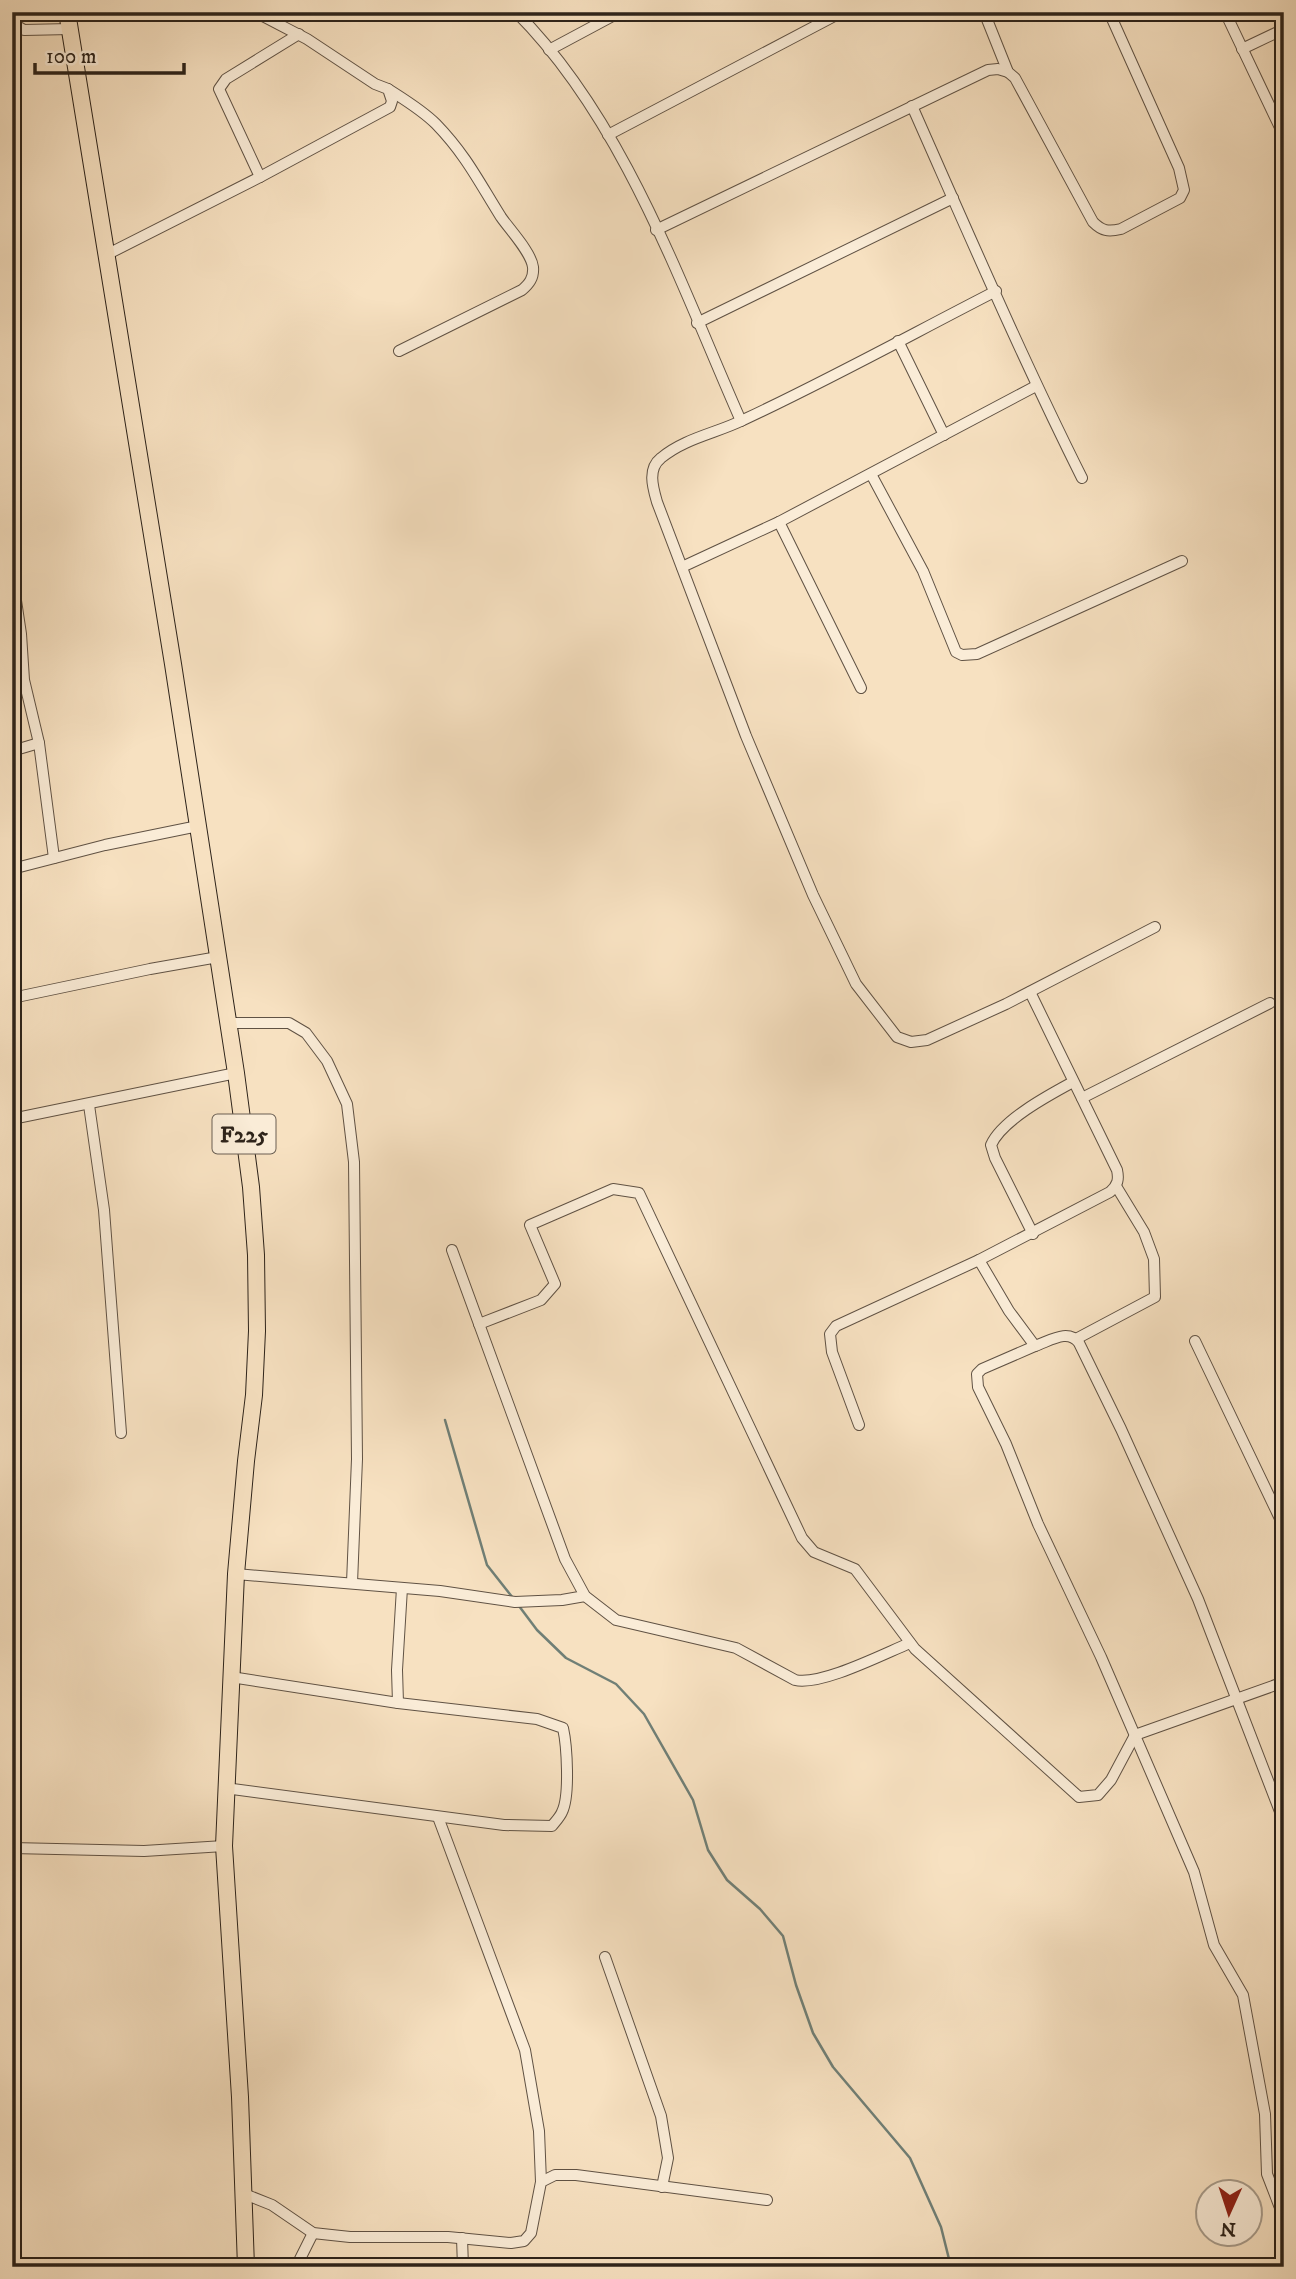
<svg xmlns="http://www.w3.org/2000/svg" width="1296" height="2279" font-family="'IM FELL DW Pica',serif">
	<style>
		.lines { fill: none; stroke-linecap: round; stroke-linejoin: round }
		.stream { stroke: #707f76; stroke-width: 2.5 }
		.minor-casing { stroke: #605244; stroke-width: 12 }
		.primary-casing { stroke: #2d231a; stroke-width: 18 }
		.minor { stroke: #faecd7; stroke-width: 10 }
		.primary { stroke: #f7e1c1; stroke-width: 16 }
		.labels { text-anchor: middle; stroke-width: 5; stroke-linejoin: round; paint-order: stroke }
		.shield { fill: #faecd7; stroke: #6a5f53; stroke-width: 2 }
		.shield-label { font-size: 23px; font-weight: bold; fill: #2d231a }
	</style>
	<rect width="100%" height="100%" fill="#f7e1c1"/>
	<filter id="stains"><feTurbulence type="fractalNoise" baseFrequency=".00286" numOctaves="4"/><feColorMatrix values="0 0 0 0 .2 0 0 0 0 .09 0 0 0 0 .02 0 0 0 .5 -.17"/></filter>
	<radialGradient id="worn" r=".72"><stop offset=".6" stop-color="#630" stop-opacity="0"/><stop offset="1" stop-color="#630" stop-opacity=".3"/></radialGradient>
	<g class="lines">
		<g class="stream">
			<polyline points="445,1420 487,1565 513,1598"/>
			<polyline points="519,1606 537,1630 566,1658 616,1684 644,1714 693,1800 708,1850 727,1880 760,1909 783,1936 796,1985 813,2033 833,2067 910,2158 941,2227 949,2259 948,2267"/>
		</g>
		<g class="minor-casing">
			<g id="minor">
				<path d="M516 12C624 120 680 283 741 421"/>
				<path d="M984 12 1008 72 1015 78 1093 222C1102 231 1108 232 1121 229L1180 198 1184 190 1179 168 1109 12"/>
				<polyline points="1225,12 1284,136"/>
				<polyline points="12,23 24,30 70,29"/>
				<polyline points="1242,49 1284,29"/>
				<polyline points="549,50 620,12"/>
				<path d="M388 89C405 100 422 110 436 124 466 155 479 182 501 217 510 230 531 252 533 267 534 278 529 284 522 290L399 351"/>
				<path d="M912 106C967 230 1021 356 1082 478"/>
				<polyline points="608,135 842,12"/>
				<polyline points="260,177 219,89 226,79 299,34"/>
				<polyline points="656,230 988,70 998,69 1008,72"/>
				<polyline points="106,255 260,177 390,107 392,101 388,89 375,84 307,39 255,12"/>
				<path d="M996 291C912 334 829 380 743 420 717 433 685 438 661 458 647 469 653 488 657 502L746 736 813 895 856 984 897 1037 911 1042 927 1040 1006 1004 1155 927"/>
				<polyline points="697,323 953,198"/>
				<polyline points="898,341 944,435"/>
				<polyline points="871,474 923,571 956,652 962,655 977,654 1182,561"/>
				<polyline points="779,522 861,688"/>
				<polyline points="682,567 779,522 1036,386"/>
				<polyline points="12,574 21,634 24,680 39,743 54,858"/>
				<polyline points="12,751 39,743"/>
				<polyline points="12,869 105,845 198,826"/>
				<polyline points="12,998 150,969 218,957"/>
				<polyline points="229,1023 289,1023 306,1033 327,1061 347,1104 354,1162 357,1459 352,1583"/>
				<polyline points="1082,1098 1270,1003"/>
				<polyline points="89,1105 104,1210 121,1433"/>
				<polyline points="12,1119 236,1073"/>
				<path d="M1033 1234 995 1158 991 1145C1002 1120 1049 1095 1073 1082"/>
				<path d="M452 1250 565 1559 585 1596 616 1620 736 1648 795 1680C821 1686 883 1654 910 1643"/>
				<path d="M979 1260 1009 1311 1035 1346C1050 1341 1068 1328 1079 1343L1121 1429 1198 1599 1284 1822"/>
				<polyline points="479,1324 541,1300 555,1284 530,1225 613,1189 639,1193 802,1538 814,1552 855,1569 915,1649 1079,1797 1098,1795 1111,1780 1135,1735 1284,1682"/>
				<polyline points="1076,1339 1155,1297 1154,1259 1144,1232 1116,1186"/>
				<polyline points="1195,1341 1284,1527"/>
				<polyline points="1035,1346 982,1369 977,1374 978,1387 1006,1444 1038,1524 1101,1657 1194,1872 1214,1945 1243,1995 1265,2114 1267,2174 1284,2218"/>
				<path d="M859 1425 832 1352 830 1334 836 1326 979 1260 1110 1192C1118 1185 1119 1179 1117 1170L1030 992"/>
				<polyline points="236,1574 440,1591 515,1602 562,1600 585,1596"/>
				<polyline points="398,1703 397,1670 402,1588"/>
				<path d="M225 1788 504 1825 552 1826C555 1822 560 1817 562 1812 570 1796 567 1746 563 1728L537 1719 398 1703 231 1677"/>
				<polyline points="438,1817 525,2050 539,2131 541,2182"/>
				<polyline points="12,1848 144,1851 224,1846"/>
				<polyline points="605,1957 661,2116 668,2158 662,2187"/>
				<polyline points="242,2193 272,2205 313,2233 350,2237 448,2237 511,2243 524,2241 531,2233 541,2182 555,2175 576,2175 767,2200"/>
				<polyline points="462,2238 463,2267"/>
				<polyline points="296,2267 313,2233"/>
			</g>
		</g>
		<g class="primary-casing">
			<polyline id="primary" points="67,12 173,664 236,1073 251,1187 256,1255 257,1331 254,1395 246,1461 236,1574 224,1846 240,2097 246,2267"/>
		</g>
		<use href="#minor" class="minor"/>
		<use href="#primary" class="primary"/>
	</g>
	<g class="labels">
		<rect class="shield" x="212.5" y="1114.5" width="63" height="39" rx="5"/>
		<g class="shield-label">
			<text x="244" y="1142">F225</text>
		</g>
	</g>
	<rect width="1296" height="2279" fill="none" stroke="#f7e1c1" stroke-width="42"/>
	<rect x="14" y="14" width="1268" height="2251" fill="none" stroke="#2d231a" stroke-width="3.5"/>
	<rect x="21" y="21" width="1254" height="2237" fill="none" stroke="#2d231a" stroke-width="2"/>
	<g transform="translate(1229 2213) rotate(183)"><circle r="33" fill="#faecd7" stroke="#a89c8b" stroke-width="2"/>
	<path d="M0-5L12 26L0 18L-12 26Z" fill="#8f2418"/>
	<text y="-10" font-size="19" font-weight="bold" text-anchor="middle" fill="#2d231a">N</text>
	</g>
	<path d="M35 63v10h149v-10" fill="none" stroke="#2d231a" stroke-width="3.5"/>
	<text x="46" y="63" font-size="21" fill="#2d231a" stroke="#faecd7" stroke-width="5" paint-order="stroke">100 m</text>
	<rect width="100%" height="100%" filter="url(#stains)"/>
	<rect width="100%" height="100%" fill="url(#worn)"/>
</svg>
